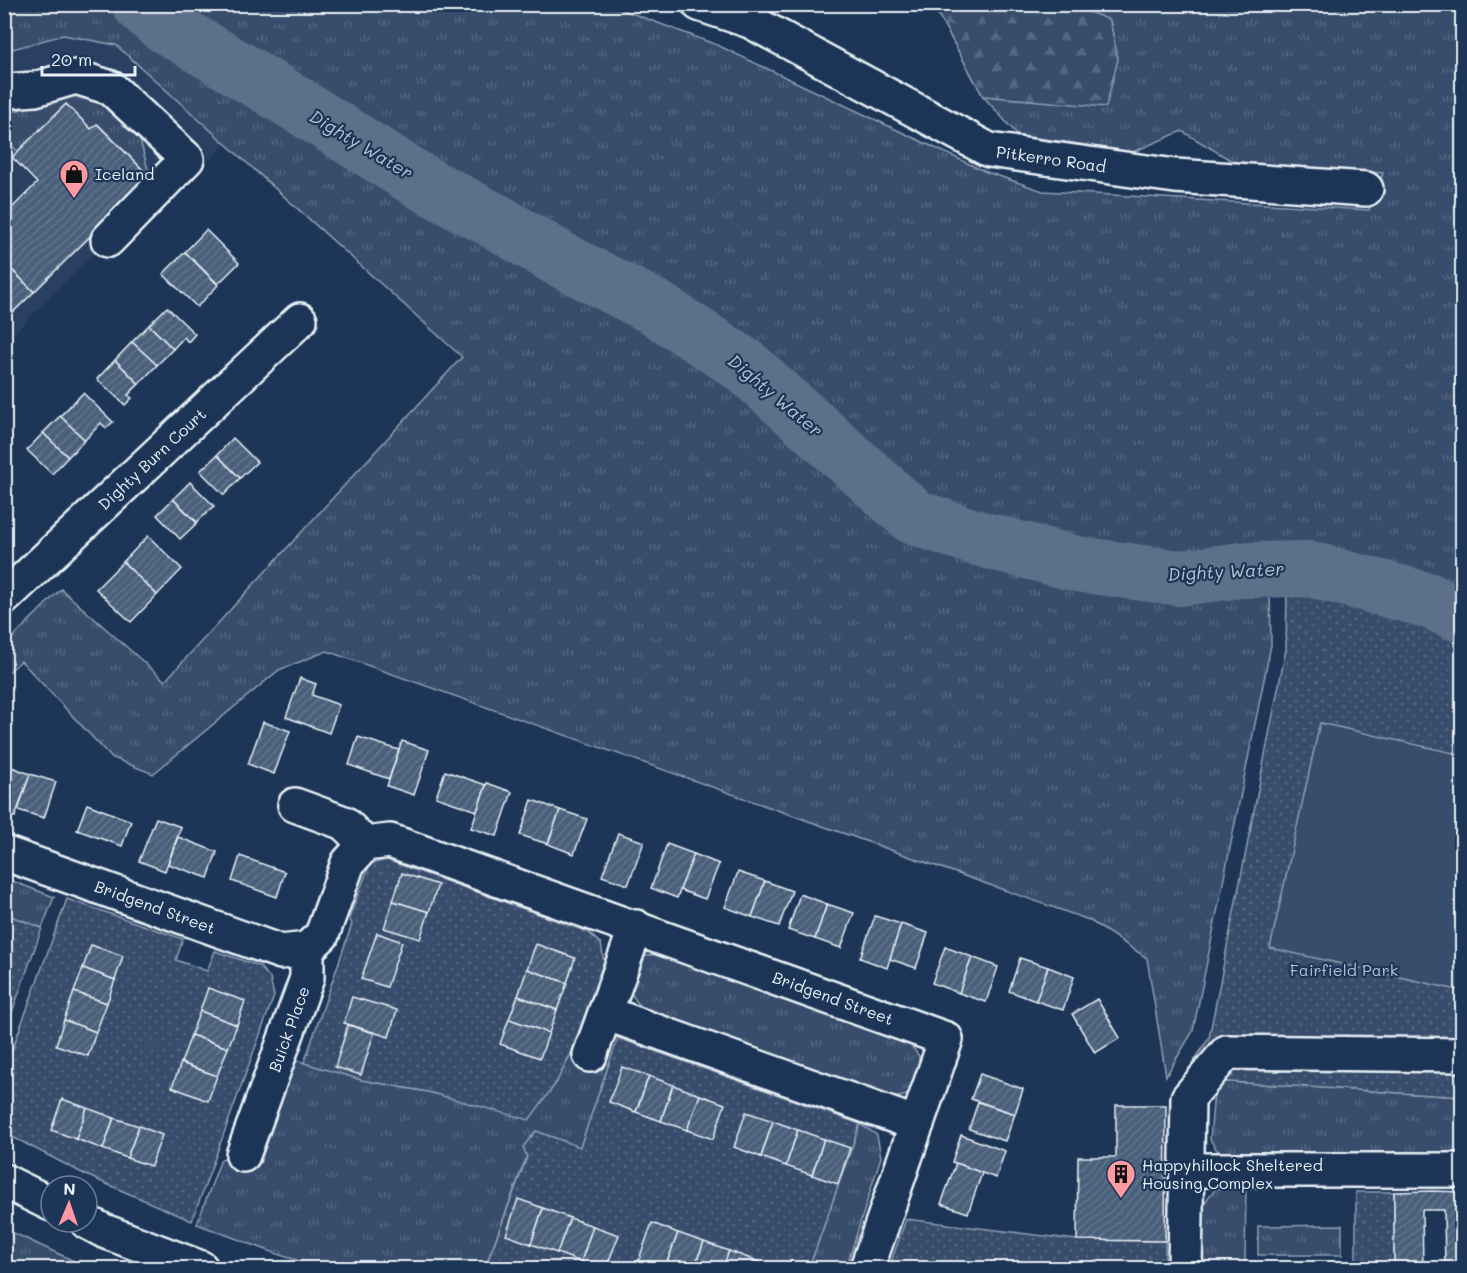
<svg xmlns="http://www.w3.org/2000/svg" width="1467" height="1273" font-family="Mali,sans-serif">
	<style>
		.built { fill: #2a4162 }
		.grass { fill: url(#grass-tufts); stroke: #909fb2; stroke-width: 1.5 }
		.forest { fill: url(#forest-firs); stroke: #909fb2; stroke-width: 1.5 }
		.park { fill: url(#park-dots); stroke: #909fb2; stroke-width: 1.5 }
		.pitch { fill: #374d6c; stroke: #909fb2; stroke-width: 1.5 }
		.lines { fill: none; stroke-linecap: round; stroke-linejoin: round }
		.river { stroke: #5d7089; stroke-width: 56 }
		.building { fill: url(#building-hatch); stroke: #e8f1f8; stroke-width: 1.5 }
		.minor-casing { stroke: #e8f1f8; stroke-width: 38 }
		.minor { stroke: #1d3557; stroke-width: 33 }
		.labels { text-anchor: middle; stroke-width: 4.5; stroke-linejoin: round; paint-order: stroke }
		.street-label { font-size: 16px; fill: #e8f1f8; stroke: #1d3557 }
		.poi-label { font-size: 16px; fill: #e8f1f8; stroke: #1d3557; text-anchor: start }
		.park-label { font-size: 16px; fill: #b3c0ce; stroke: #1d3557 }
		.water-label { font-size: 18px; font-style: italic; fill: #b7c4d1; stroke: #1d3557 }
	</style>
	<defs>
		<pattern id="grass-tufts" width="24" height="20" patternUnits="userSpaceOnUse" patternTransform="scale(1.5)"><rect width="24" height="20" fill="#374d6c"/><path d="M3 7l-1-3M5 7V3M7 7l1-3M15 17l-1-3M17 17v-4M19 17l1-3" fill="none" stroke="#546782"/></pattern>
		<pattern id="forest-firs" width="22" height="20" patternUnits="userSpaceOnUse" patternTransform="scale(1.5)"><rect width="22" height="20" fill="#374d6c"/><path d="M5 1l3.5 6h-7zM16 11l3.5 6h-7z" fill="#546782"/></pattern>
		<pattern id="park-dots" width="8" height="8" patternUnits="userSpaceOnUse" patternTransform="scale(1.5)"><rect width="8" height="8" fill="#374d6c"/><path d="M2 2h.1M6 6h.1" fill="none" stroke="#546782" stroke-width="1.8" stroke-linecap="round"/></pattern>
		<pattern id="building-hatch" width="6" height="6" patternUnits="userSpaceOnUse" patternTransform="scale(1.5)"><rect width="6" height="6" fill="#495e7a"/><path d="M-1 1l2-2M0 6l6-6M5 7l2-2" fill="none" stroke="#63768e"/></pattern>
	</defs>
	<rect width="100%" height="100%" fill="#1d3557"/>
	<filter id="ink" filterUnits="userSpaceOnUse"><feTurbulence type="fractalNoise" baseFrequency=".0167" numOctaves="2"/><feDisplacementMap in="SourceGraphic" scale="12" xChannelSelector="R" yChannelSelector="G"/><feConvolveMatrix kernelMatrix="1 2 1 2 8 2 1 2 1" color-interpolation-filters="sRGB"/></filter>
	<g filter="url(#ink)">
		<polygon class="built" points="63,35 116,44 225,144 106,263 95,253 5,342 4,41 14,49"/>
		<g class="grass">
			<polygon points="17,5 610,5 717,45 984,171 1043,191 1369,210 1383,173 1237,164 1182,131 1133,152 1022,140 983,96 933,5 1462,5 1462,615 1430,601 1290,570 1287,589 1270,587 1271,645 1193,1031 1166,1076 1147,958 1089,920 327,651 279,670 153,774 111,757 21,661 5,675 5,645 61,589 165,681 462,357 116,45 63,35 13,49 5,41 5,18"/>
			<polygon points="75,94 104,104 140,140 150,177 98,124 91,129 66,104 18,152 5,139 4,108 15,111"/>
			<polygon points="4,878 54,897 42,928 5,914"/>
			<polygon points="666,952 906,1039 919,1056 919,1078 907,1095 886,1100 642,1010 631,993 632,972 646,956"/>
			<polygon points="572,1051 609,1065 580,1148 536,1131 485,1268 323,1268 280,1255 197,1224 221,1159 234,1155 260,1163 296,1060 362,1080 428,1092 556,1083"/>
			<polygon points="1215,1081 1462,1097 1462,1158 1228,1157 1216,1149 1210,1139"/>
			<polygon points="860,1124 877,1135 881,1157 846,1268 809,1268"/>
			<path d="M1228 1183H1246L1245 1268H1199C1199 1246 1195 1206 1215 1190 1218 1187 1224 1185 1228 1183Z"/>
			<polygon points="1342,1225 1342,1255 1258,1255 1258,1226"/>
			<polygon points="5,1229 89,1268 5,1268"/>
		</g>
		<polygon class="forest" points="933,5 1071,5 1110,20 1118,59 1106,107 983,96"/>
		<g class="park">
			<polygon points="1310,569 1430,601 1462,615 1462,1097 1215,1081 1181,1081 1209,1038 1286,649 1287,589 1290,570"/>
			<polygon points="387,860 588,932 601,944 604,961 572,1051 556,1083 529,1120 428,1092 362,1080 304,1063 352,924 349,918 370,864"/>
			<polygon points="67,899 183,939 176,960 207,971 215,951 259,966 270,978 274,996 192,1221 86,1175 5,1133 4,1072"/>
			<polygon points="5,914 42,928 5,1032 4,914"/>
			<polygon points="618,1038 860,1124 809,1268 485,1268 527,1157 523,1147 536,1131 580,1147"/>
			<rect x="1356" y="1192" width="38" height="76"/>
			<polygon points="906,1219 1077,1240 1165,1241 1165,1268 889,1268"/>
		</g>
		<polygon class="pitch" points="1320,723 1462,755 1462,991 1270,948"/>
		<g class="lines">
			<polyline class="river" points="140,4 161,23 282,95 423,183 495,221 558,258 656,308 745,366 914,517 977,538 1077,564 1180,578 1241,570 1310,569 1430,601 1462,615"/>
		</g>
		<g class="building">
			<polygon points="66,104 91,129 97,124 150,177 34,292 4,262 4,216 37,183 12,157"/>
			<polygon points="206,230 239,263 218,284 185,252"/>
			<polygon points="185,252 218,285 197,307 163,274"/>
			<polygon points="4,262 34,292 4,321"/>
			<polygon points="167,307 195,334 188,342 184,337 173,349 149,325"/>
			<polygon points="149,325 173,349 157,365 132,342"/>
			<polygon points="132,342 157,365 139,384 115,360"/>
			<polygon points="115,360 139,384 128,395 132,398 125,405 97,379"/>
			<polygon points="83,393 113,422 106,428 101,423 85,440 60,416"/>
			<polygon points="60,416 85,440 68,457 43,433"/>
			<polygon points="43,433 68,457 52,474 27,450"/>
			<polygon points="233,438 257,462 240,478 217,455"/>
			<polygon points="217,455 240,478 224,495 200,471"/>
			<polygon points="190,482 214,506 197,522 173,499"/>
			<polygon points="173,499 197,523 180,539 157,515"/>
			<polygon points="148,536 182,569 157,595 123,562"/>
			<polygon points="123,562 157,595 131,622 96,589"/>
			<polygon points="300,678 316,684 312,695 339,705 329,733 286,717"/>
			<polygon points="263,722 290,731 274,774 248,764"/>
			<polygon points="358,737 399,750 389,779 349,765"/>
			<polygon points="402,741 429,750 414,795 387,786"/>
			<polygon points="4,764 30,774 15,817 4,814"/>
			<polygon points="445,771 486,785 477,811 436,797"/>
			<polygon points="30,774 56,782 44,818 18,810"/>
			<polygon points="487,783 512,792 497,836 471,828"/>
			<polygon points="532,800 560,810 548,844 520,835"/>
			<polygon points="87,804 131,821 122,846 77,830"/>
			<polygon points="560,810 587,819 574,854 548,844"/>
			<polygon points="156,818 181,827 165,871 139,861"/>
			<polygon points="618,833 644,842 628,885 602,876"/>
			<polygon points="178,837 217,852 208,878 168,864"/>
			<polygon points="667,844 694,854 677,898 651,888"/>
			<polygon points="694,854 719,864 705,899 680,890"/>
			<polygon points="240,856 285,872 277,897 232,881"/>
			<polygon points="738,872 765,881 752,917 725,907"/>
			<polygon points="402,873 438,885 429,912 393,901"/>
			<polygon points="765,881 792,891 779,926 752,917"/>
			<polygon points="800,894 827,904 815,939 788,930"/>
			<polygon points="393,901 429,912 420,939 384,928"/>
			<polygon points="827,904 854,913 841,948 815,939"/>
			<polygon points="875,916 901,924 887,968 860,958"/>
			<polygon points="901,924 928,933 916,968 890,959"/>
			<polygon points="377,933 402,942 387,987 361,979"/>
			<polygon points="536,944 575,958 567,983 527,969"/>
			<polygon points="91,945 123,956 115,980 83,968"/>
			<polygon points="945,947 972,957 959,993 932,983"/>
			<polygon points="972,957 998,967 986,1002 959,993"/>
			<polygon points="1020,958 1048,967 1036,1001 1009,991"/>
			<polygon points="1048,967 1074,977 1063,1010 1036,1001"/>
			<polygon points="83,968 115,980 107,1003 74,992"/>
			<polygon points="527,969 567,983 557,1010 518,996"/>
			<polygon points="208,988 245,1001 237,1025 200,1011"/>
			<polygon points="74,992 107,1003 96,1032 64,1020"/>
			<polygon points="518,996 557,1010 549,1033 509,1019"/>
			<polygon points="352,997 397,1010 389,1037 344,1023"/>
			<polygon points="1097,999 1120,1038 1095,1053 1072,1014"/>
			<polygon points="200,1011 237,1025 228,1048 191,1035"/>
			<polygon points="509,1019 549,1033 540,1058 500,1044"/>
			<polygon points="64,1020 96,1032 88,1056 56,1045"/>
			<polygon points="348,1025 374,1033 361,1075 335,1067"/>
			<polygon points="191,1035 228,1048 217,1076 181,1063"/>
			<polygon points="181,1063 217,1076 208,1101 172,1087"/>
			<polygon points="622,1067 649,1076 636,1112 609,1102"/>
			<polygon points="980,1074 1023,1089 1015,1114 971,1099"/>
			<polygon points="649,1076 673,1085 661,1121 636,1112"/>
			<polygon points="673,1085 700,1095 687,1130 661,1121"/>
			<polygon points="700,1095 725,1104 713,1139 687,1130"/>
			<polygon points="62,1099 87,1108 76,1139 51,1130"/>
			<polygon points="978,1102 1015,1114 1005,1141 969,1129"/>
			<polygon points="1116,1105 1166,1105 1165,1241 1077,1240 1078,1157 1116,1157"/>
			<polygon points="87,1108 114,1118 103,1149 76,1139"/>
			<polygon points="746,1112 773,1121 761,1157 734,1147"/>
			<polygon points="114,1118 139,1126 127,1158 103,1149"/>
			<polygon points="773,1121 798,1130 786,1166 761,1157"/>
			<polygon points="139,1126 162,1135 151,1166 127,1158"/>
			<polygon points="798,1130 824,1139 812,1175 786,1166"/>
			<polygon points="961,1135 1005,1151 996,1178 952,1162"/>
			<polygon points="824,1139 850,1148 838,1184 812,1175"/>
			<polygon points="956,1163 982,1173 968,1213 941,1204"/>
			<polygon points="1433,1191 1462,1192 1462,1268 1445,1268 1444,1210 1422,1210 1423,1268 1394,1268 1394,1192"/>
			<polygon points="518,1199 543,1208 531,1244 506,1235"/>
			<polygon points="543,1208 570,1218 557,1253 531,1244"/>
			<polygon points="570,1218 593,1226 581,1262 557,1253"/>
			<polygon points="652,1223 678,1233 665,1268 657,1268 638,1262"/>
			<polygon points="593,1226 619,1235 606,1268 599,1268 581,1262"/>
			<polygon points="678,1233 704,1242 694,1268 665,1268"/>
			<polygon points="704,1242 729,1251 723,1268 694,1268"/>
			<polygon points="729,1251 754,1260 751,1268 723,1268"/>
			<polygon points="754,1260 776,1268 751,1268"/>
			<rect x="1308" y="1265" width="35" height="3"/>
		</g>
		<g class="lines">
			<g class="minor-casing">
				<g id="minor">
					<polyline points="699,4 750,21 989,150 1175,176 1366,189"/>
					<polyline points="4,90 8,91 35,89 76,77 111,88 187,159 108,240"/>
					<polyline points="4,598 300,320"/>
					<polyline points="295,805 344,823 365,844"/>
					<polyline points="4,853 281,952 307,949"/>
					<polyline points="605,1013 917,1124"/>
					<polyline points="590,1055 636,927"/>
					<polyline points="243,1155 307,978 307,949 322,935 348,863 365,844 390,841 946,1039 867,1268"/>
					<polyline points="1187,1170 1462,1170"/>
					<polyline points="4,1181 51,1204"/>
					<polyline points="87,1222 104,1231 201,1268"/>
					<polyline points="1185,1268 1188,1098 1227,1052 1462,1055"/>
				</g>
			</g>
			<use href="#minor" class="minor"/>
		</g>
	</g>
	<defs>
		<g id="shop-pin" transform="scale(1.5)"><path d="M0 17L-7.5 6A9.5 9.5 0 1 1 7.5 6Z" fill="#ff9aa2" stroke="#1d3557"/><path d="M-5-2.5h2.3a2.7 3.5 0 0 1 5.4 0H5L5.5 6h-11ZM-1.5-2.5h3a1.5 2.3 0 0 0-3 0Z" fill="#111"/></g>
		<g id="building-pin" transform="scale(1.5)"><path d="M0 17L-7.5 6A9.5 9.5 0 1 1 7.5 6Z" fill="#ff9aa2" stroke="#1d3557"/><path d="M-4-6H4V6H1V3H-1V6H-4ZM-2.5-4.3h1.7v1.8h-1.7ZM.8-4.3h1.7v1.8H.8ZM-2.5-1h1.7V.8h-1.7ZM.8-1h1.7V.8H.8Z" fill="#111"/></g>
	</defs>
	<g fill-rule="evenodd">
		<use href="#shop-pin" x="74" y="174"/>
		<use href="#building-pin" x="1121" y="1174"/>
	</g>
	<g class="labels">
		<g class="street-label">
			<text transform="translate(1051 159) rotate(8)" y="6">Pitkerro Road</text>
			<text transform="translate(152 459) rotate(-43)" y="6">Dighty Burn Court</text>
			<text transform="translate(155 907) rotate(20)" y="6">Bridgend Street</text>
			<text transform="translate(833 998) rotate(20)" y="6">Bridgend Street</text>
			<text transform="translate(289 1029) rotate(-70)" y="6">Buick Place</text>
		</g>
		<g class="poi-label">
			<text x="95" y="180">Iceland</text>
			<text x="1142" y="1171">Happyhillock Sheltered<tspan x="1142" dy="18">Housing Complex</tspan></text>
		</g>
		<g class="park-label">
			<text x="1344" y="976">Fairfield Park</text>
		</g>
		<g class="water-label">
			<text transform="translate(361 145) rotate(31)" y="6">Dighty Water</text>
			<text transform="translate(775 396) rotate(40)" y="6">Dighty Water</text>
			<text transform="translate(1226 572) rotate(-3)" y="6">Dighty Water</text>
		</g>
	</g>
	<rect width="1467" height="1273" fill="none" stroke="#1d3557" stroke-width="24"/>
	<rect x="12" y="12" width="1443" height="1249" fill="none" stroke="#e8f1f8" stroke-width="2" filter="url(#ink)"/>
	<g transform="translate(69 1204) rotate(2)"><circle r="28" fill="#1d3557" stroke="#6e8097" stroke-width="1.5"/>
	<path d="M0-4.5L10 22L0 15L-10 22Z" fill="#ff9aa2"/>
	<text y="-9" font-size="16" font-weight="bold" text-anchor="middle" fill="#e8f1f8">N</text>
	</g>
	<path d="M42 66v9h93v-9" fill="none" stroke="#e8f1f8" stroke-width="3"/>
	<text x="51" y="66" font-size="18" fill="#e8f1f8" stroke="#1d3557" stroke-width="4.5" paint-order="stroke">20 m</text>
</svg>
